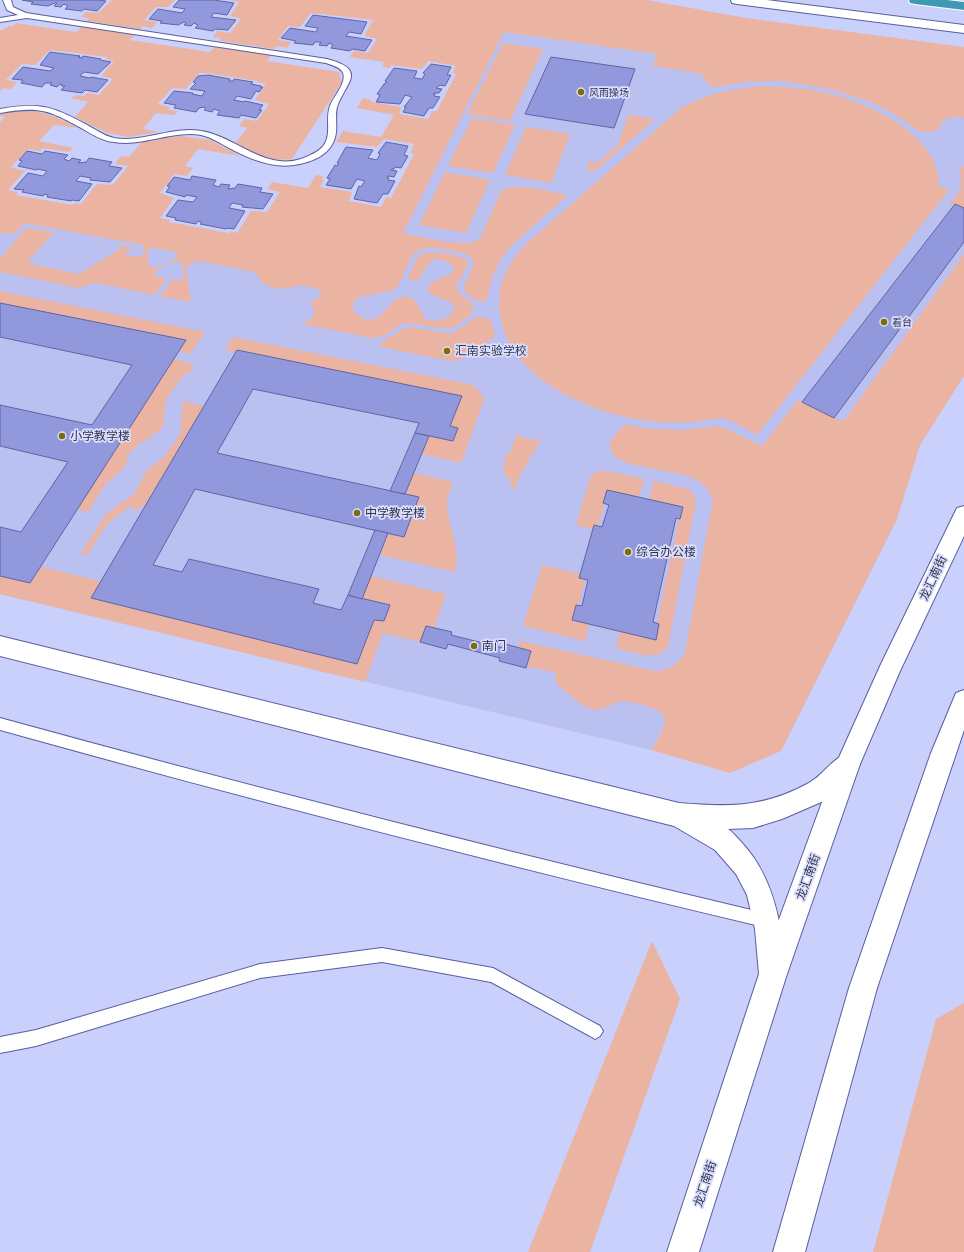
<svg xmlns="http://www.w3.org/2000/svg" width="964" height="1252" font-family="'Sofia Sans Condensed','Noto Sans SC',sans-serif">
	<style>
		.built { fill: #bac0ef }
		.green { fill: #ebb3a1; fill-rule: evenodd }
		.building { fill: #9198dc; stroke: #5f64a5 }
		.lines { fill: none; stroke-linecap: round; stroke-linejoin: round }
		.lane-casing { stroke: #595d9e; stroke-width: 2 }
		.street-casing { stroke: #595d9e; stroke-width: 2 }
		.secondary-casing { stroke: #595d9e; stroke-width: 2 }
		.highway-casing { stroke: #fff; stroke-width: 2 }
		.lane { fill: #fff; fill-rule: evenodd }
		.street { fill: #fff; fill-rule: evenodd }
		.secondary { fill: #fff; fill-rule: evenodd }
		.highway { fill: #3e99b2; fill-rule: evenodd }
		.poi-dot { fill: #7d6d08; stroke: #dadefc; stroke-width: 1.5 }
		.labels { text-anchor: middle; stroke-width: 3.5; stroke-linejoin: round; paint-order: stroke }
		.far-poi-label { font-size: 10px; fill: #303350; stroke: #dadefc; text-anchor: start }
		.poi-label { font-size: 12px; fill: #303350; stroke: #dadefc; text-anchor: start }
		.street-label { font-size: 12px; fill: #303350; stroke: #dadefc }
	</style>
	<rect width="100%" height="100%" fill="#cad0fc"/>
	<polygon class="built" points="503,32 964,96 964,254 813,464 651,750 0,594 0,210 379,279"/>
	<g class="green">
		<polygon points="112,0 175,0 168,7 156,7 144,20 157,22 152,28 143,26 140,29 87,21 89,18 81,17 86,12 98,13"/>
		<path d="M230 0H647L746 18 964 47V118L953 117 946 119 943 120 939 129 935 131 923 132 917 130 894 114 871 102 830 89 781 81 744 82 715 87 708 84 704 77 699 73 653 66 657 54 504 32 403 233C421 237 465 249 480 239L501 191C514 181 551 192 568 195L511 246 502 258 493 275 486 301 480 302C473 299 466 294 463 288L474 264 470 256 465 254C450 251 425 241 413 255 407 264 403 277 398 287L394 290 361 297 357 298 353 303C352 309 354 313 359 316 383 331 388 294 407 297 419 298 419 313 427 320L435 321 449 317 455 307C449 298 433 299 427 289L431 283 452 273 454 270 452 265C428 250 429 267 417 281L408 279V277C412 271 415 260 420 255 427 249 460 254 466 260 468 262 468 263 468 265L456 286 460 294 472 303 473 309 470 316 455 327 450 328H441L408 323 399 325 384 336 371 338 302 324 311 319 315 310 310 303 322 295 319 289C308 287 297 282 288 289 281 288 267 288 262 282 258 279 259 275 254 272L200 261 191 263 186 268 191 302 160 296 172 280 179 281 184 277 182 263C174 257 162 268 154 272L155 276 166 279 155 295 96 283 90 284 79 288 0 272V259L24 230 28 228 54 232 29 260V263L31 264 79 274 118 250 120 248 119 245 133 248 125 252 127 255 141 257 144 254 143 245 25 223C15 232 15 236 0 233V122L5 117 0 116V114C37 108 45 111 78 128L54 125 39 141 73 148 69 152 43 148 40 151 28 149 11 167 25 171 8 190 18 192 16 195 73 205 74 203 81 204 97 184 113 185 128 166 115 164 121 156 129 157 142 142 181 136 210 140 240 156 198 149 185 166 193 168 187 176 174 174 160 193 174 198 160 218 170 220 169 222 229 233 230 231 237 233 251 211 267 212 280 192 267 189 272 182 308 188 316 175 323 176 322 180H324L320 187 352 192 349 201 381 207 386 197 391 198 414 154 410 153 414 144 384 139 377 147 336 142 343 131 381 137 394 115 357 108 363 98 372 100 371 102 401 107 399 114 428 119 432 111H437L456 74 452 73 456 66 428 61 422 69 391 65 389 68 382 67 384 62 350 57 354 51 368 53 377 39 364 36 373 20 311 13 300 27 288 26 278 40 291 42 287 48 277 46 275 49 220 41 221 38 213 37 217 31 230 33 241 19 230 16 239 2ZM155 248 176 252 178 255C172 262 156 271 149 266L147 252 148 249Z"/>
		<path d="M16 23 76 32 82 27 135 35 130 40 210 52 215 47 271 55 267 61 339 72 342 82 292 159C270 162 255 153 236 143L247 128 239 126 244 119 257 121 269 104 255 100 266 84 257 82 258 81 206 73H199L186 89 172 88 158 104 170 107 168 110 178 111 174 115 156 113 143 129 159 132 128 137 107 133 75 117 88 102 71 98 75 95 84 96 87 93 99 95 113 79 101 76 114 61 106 59 107 57 50 50 35 65 22 64 6 80 17 82 11 89 3 88 0 91V31L9 26H13Z"/>
		<polygon points="503,43 543,49 510,121 467,114"/>
		<path d="M765 86C785 87 804 88 823 92 866 101 940 134 939 186L949 190 757 435C749 431 729 418 721 418 717 418 713 420 709 420 693 423 675 423 658 422 603 418 520 386 503 327 493 292 503 268 527 243L681 108C708 93 735 88 765 86Z"/>
		<polygon points="628,115 655,119 595,171 588,171 587,169 590,161 595,163 599,162 618,145"/>
		<polygon points="472,118 515,125 493,173 448,166"/>
		<polygon points="526,127 570,134 551,183 505,175"/>
		<path d="M964 165V208L950 203C961 191 964 187 959 171Z"/>
		<polygon points="445,172 490,180 466,233 419,225"/>
		<path d="M964 254V376L920 445 897 519 781 751 730 773 651 750C664 727 677 714 643 705 634 703 627 700 618 702 610 704 604 711 595 710 584 708 575 699 566 692 558 686 554 683 556 673L526 666 531 651 518 647 520 641 655 671C669 670 678 665 685 652L713 500C708 487 701 481 688 476L626 463C600 449 609 440 626 424L643 428 678 430 720 426 762 446 798 400 843 422Z"/>
		<polygon points="0,291 205,332 190,354 178,351 185,340 0,303"/>
		<path d="M476 317H480L490 319 495 336C481 346 469 360 451 361L381 347V342L403 329 409 327 452 334Z"/>
		<path d="M233 337 469 384C477 387 481 391 484 400L461 463 421 454 429 436 450 426 462 396 237 350 236 352 225 350Z"/>
		<polygon points="173,359 193,364 193,369 182,377 166,400 163,427 147,440 146,439 135,447 125,460 128,461 123,469 104,486 88,512 77,509"/>
		<polygon points="184,401 204,406 146,504 136,511 130,506 107,524 88,554 84,556 81,553 106,514 134,494 147,470 166,455 181,432 182,405"/>
		<path d="M517 433 521 437C529 440 535 441 543 438L536 445 538 447 531 455 525 468H523L514 491 508 476H505L503 467 507 453H510Z"/>
		<polygon points="600,471 606,471 644,479 639,497 607,490 603,503 605,504 598,526 593,529 576,525 590,478 595,473"/>
		<path d="M413 473 453 482C451 488 448 494 447 500 446 525 463 549 454 572L380 555 388 533 404 537 419 497 405 494Z"/>
		<path d="M654 481 688 489 692 492 696 501 668 646C659 664 631 651 616 648L620 631 655 640 659 624 657 623 679 519H680L683 507 649 499Z"/>
		<polygon points="542,565 580,574 579,578 585,580 579,605 576,605 589,624 585,641 523,626"/>
		<polygon points="41,567 100,581 91,598 356,664 374,620 384,621 390,606 362,599 371,576 446,594 434,628 426,626 420,642 383,633 365,682 0,594 0,576 30,583"/>
		<polygon points="652,941 680,999 590,1252 528,1252"/>
		<polygon points="964,1003 964,1252 873,1252 936,1019"/>
	</g>
	<g class="building">
		<polygon points="22,0 98,0 106,1 97,11 84,9 82,11 65,9 68,6 64,4 61,7 54,6 57,3 55,3 48,6 31,4 33,2"/>
		<polygon points="179,0 214,0 234,3 227,15 214,13 211,17 236,20 228,30 215,29 213,31 195,28 198,25 194,23 191,26 184,25 186,23 184,22 178,25 160,23 162,21 149,19 158,9 182,13 185,9 173,7"/>
		<polygon points="313,15 367,22 361,34 349,32 346,36 372,40 365,51 352,49 350,51 331,48 333,45 329,43 327,46 319,45 321,42 315,42 313,45 294,43 296,41 281,38 290,28 316,32 318,28 305,26"/>
		<polygon points="50,52 80,56 78,57 82,58 83,56 101,59 100,60 111,62 98,74 84,72 80,76 90,78 91,77 108,80 97,92 85,90 82,93 61,90 65,86 61,86 62,85 60,84 57,87 50,85 52,83 45,83 42,87 21,83 23,80 12,79 23,67 50,71 54,68 40,65"/>
		<polygon points="551,57 635,69 614,128 525,114"/>
		<polygon points="431,64 451,67 447,75 451,75 445,86 440,85 436,88 442,89 439,93 434,93 433,94 435,94 434,96 440,97 433,108 429,108 424,116 403,112 406,107 404,107 412,97 405,95 400,104 376,102 380,95 377,94 384,84 387,82 385,81 394,68 417,71 414,78 422,79 425,74 423,73"/>
		<polygon points="208,75 230,79 229,81 233,81 234,79 253,82 251,84 261,86 260,87 263,87 259,92 256,91 251,99 237,96 234,100 244,102 245,101 263,105 259,110 262,110 256,118 241,115 239,118 217,115 220,111 214,109 212,112 204,110 206,108 204,107 199,108 196,112 174,108 176,105 164,103 174,91 193,93 192,94 202,96 205,91 190,89 196,83 193,82 198,76"/>
		<polygon points="386,142 408,146 404,155 408,156 401,168 395,167 394,169 392,169 391,170 397,171 394,177 388,176 387,178 389,178 388,180 395,181 388,194 383,194 377,203 354,199 359,186 361,187 365,181 357,179 351,189 326,185 330,179 327,178 335,165 337,166 339,163 337,163 346,147 373,150 368,158 377,160 380,154 378,153"/>
		<polygon points="27,151 42,154 45,151 68,155 64,159 69,161 72,158 81,160 78,163 86,162 89,158 112,162 109,166 122,168 110,182 90,180 91,178 80,176 76,181 92,184 79,201 72,200 71,201 47,197 48,195 44,194 43,196 22,192 24,190 14,189 28,173 43,176 47,171 37,169 36,170 18,166 22,161 19,160"/>
		<polygon points="192,176 216,180 213,185 219,187 221,184 230,185 228,189 235,188 238,184 262,188 260,192 273,194 263,209 242,207 243,205 232,203 229,208 245,211 234,229 227,228 226,229 200,224 202,222 198,221 196,224 175,220 176,218 166,216 178,200 193,202 197,197 186,195 185,197 166,192 170,186 167,186 174,177 190,180"/>
		<polygon points="955,204 964,208 964,242 834,418 802,402"/>
		<polygon points="0,303 186,340 30,583 0,576 0,527 21,532 68,462 0,446 0,405 92,425 132,365 0,337"/>
		<polygon points="237,350 462,396 450,426 458,428 453,441 415,433 419,423 253,389 217,453 419,497 404,537 195,489 153,565 182,572 189,559 319,589 313,603 341,610 348,595 390,605 384,621 374,620 357,664 91,598"/>
		<polygon points="415,433 429,436 405,494 390,491"/>
		<polygon points="607,490 683,507 680,519 676,518 653,622 659,624 656,640 572,620 576,605 582,606 588,580 579,578 594,525 602,527 609,505 603,503"/>
		<polygon points="375,530 388,533 362,599 348,595"/>
		<polygon points="426,626 452,632 451,635 503,648 505,644 531,651 526,668 499,661 500,658 448,644 446,649 420,642"/>
	</g>
	<g class="lines">
		<g class="lane-casing">
			<g id="lane">
				<path d="M3 0H11L13 7 26 13 327 59C369 70 345 83 337 107 335 115 337 124 336 132 335 144 327 154 315 159 283 173 258 163 229 148 220 143 211 137 201 135 172 130 143 147 114 142 103 141 93 135 83 129 48 110 41 106 0 113V109C40 102 52 106 87 125 95 129 104 136 114 138 143 143 172 126 201 131 235 136 264 171 301 159 309 156 319 152 324 145 332 133 325 119 330 106 333 97 347 83 343 73 341 67 331 65 326 63L27 18 0 22V18L18 15 7 10Z"/>
				<path d="M0 718C255 788 511 853 768 914L773 916 775 921 773 926 768 928C511 867 255 801 0 730Z"/>
				<polygon points="382,948 493,968 600,1026 603,1031 600,1036 595,1039 590,1036 491,982 382,962 260,978 36,1046 0,1053 0,1037 36,1030 260,964"/>
			</g>
		</g>
		<g class="street-casing">
			<path id="street" d="M0 636 679 803C727 807 763 808 807 784 823 776 831 759 848 753L856 756 860 764 856 772 826 800 782 819 753 828 728 829C734 833 738 839 743 844 769 873 779 910 783 948 785 961 788 971 783 984L773 988 763 984 759 974 755 929 747 895 736 874 715 850 674 826 0 656Z"/>
		</g>
		<g class="secondary-casing">
			<g id="secondary">
				<polygon points="731,0 767,0 964,25 964,33 737,4 732,3"/>
				<polygon points="964,506 964,536 900,671 860,764 787,974 699,1252 667,1252 759,974 836,764 881,664 954,514 957,508"/>
				<polygon points="964,690 964,730 877,988 805,1252 773,1252 849,988 931,753 956,693"/>
			</g>
		</g>
		<g class="highway-casing">
			<polygon id="highway" points="909,0 947,0 964,2 964,10 915,4 910,3"/>
		</g>
		<use href="#lane" class="lane"/>
		<use href="#street" class="street"/>
		<use href="#secondary" class="secondary"/>
		<use href="#highway" class="highway"/>
	</g>
	<g class="poi-dot">
		<circle cx="581" cy="92" r="4"/>
		<circle cx="884" cy="322" r="4"/>
		<circle cx="447" cy="351" r="4"/>
		<circle cx="62" cy="436" r="4"/>
		<circle cx="357" cy="513" r="4"/>
		<circle cx="628" cy="552" r="4"/>
		<circle cx="474" cy="646" r="4"/>
	</g>
	<g class="labels">
		<g class="far-poi-label">
			<text x="589" y="96">风雨操场</text>
			<text x="892" y="326">看台</text>
		</g>
		<g class="poi-label">
			<text x="455" y="355">汇南实验学校</text>
			<text x="70" y="440">小学教学楼</text>
			<text x="365" y="517">中学教学楼</text>
			<text x="636" y="556">综合办公楼</text>
			<text x="482" y="650">南门</text>
		</g>
		<g class="street-label">
			<text transform="translate(933 578) rotate(-65)" y="4">龙汇南街</text>
			<text transform="translate(808 877) rotate(-70)" y="4">龙汇南街</text>
			<text transform="translate(705 1184) rotate(-72)" y="4">龙汇南街</text>
		</g>
	</g>
</svg>
